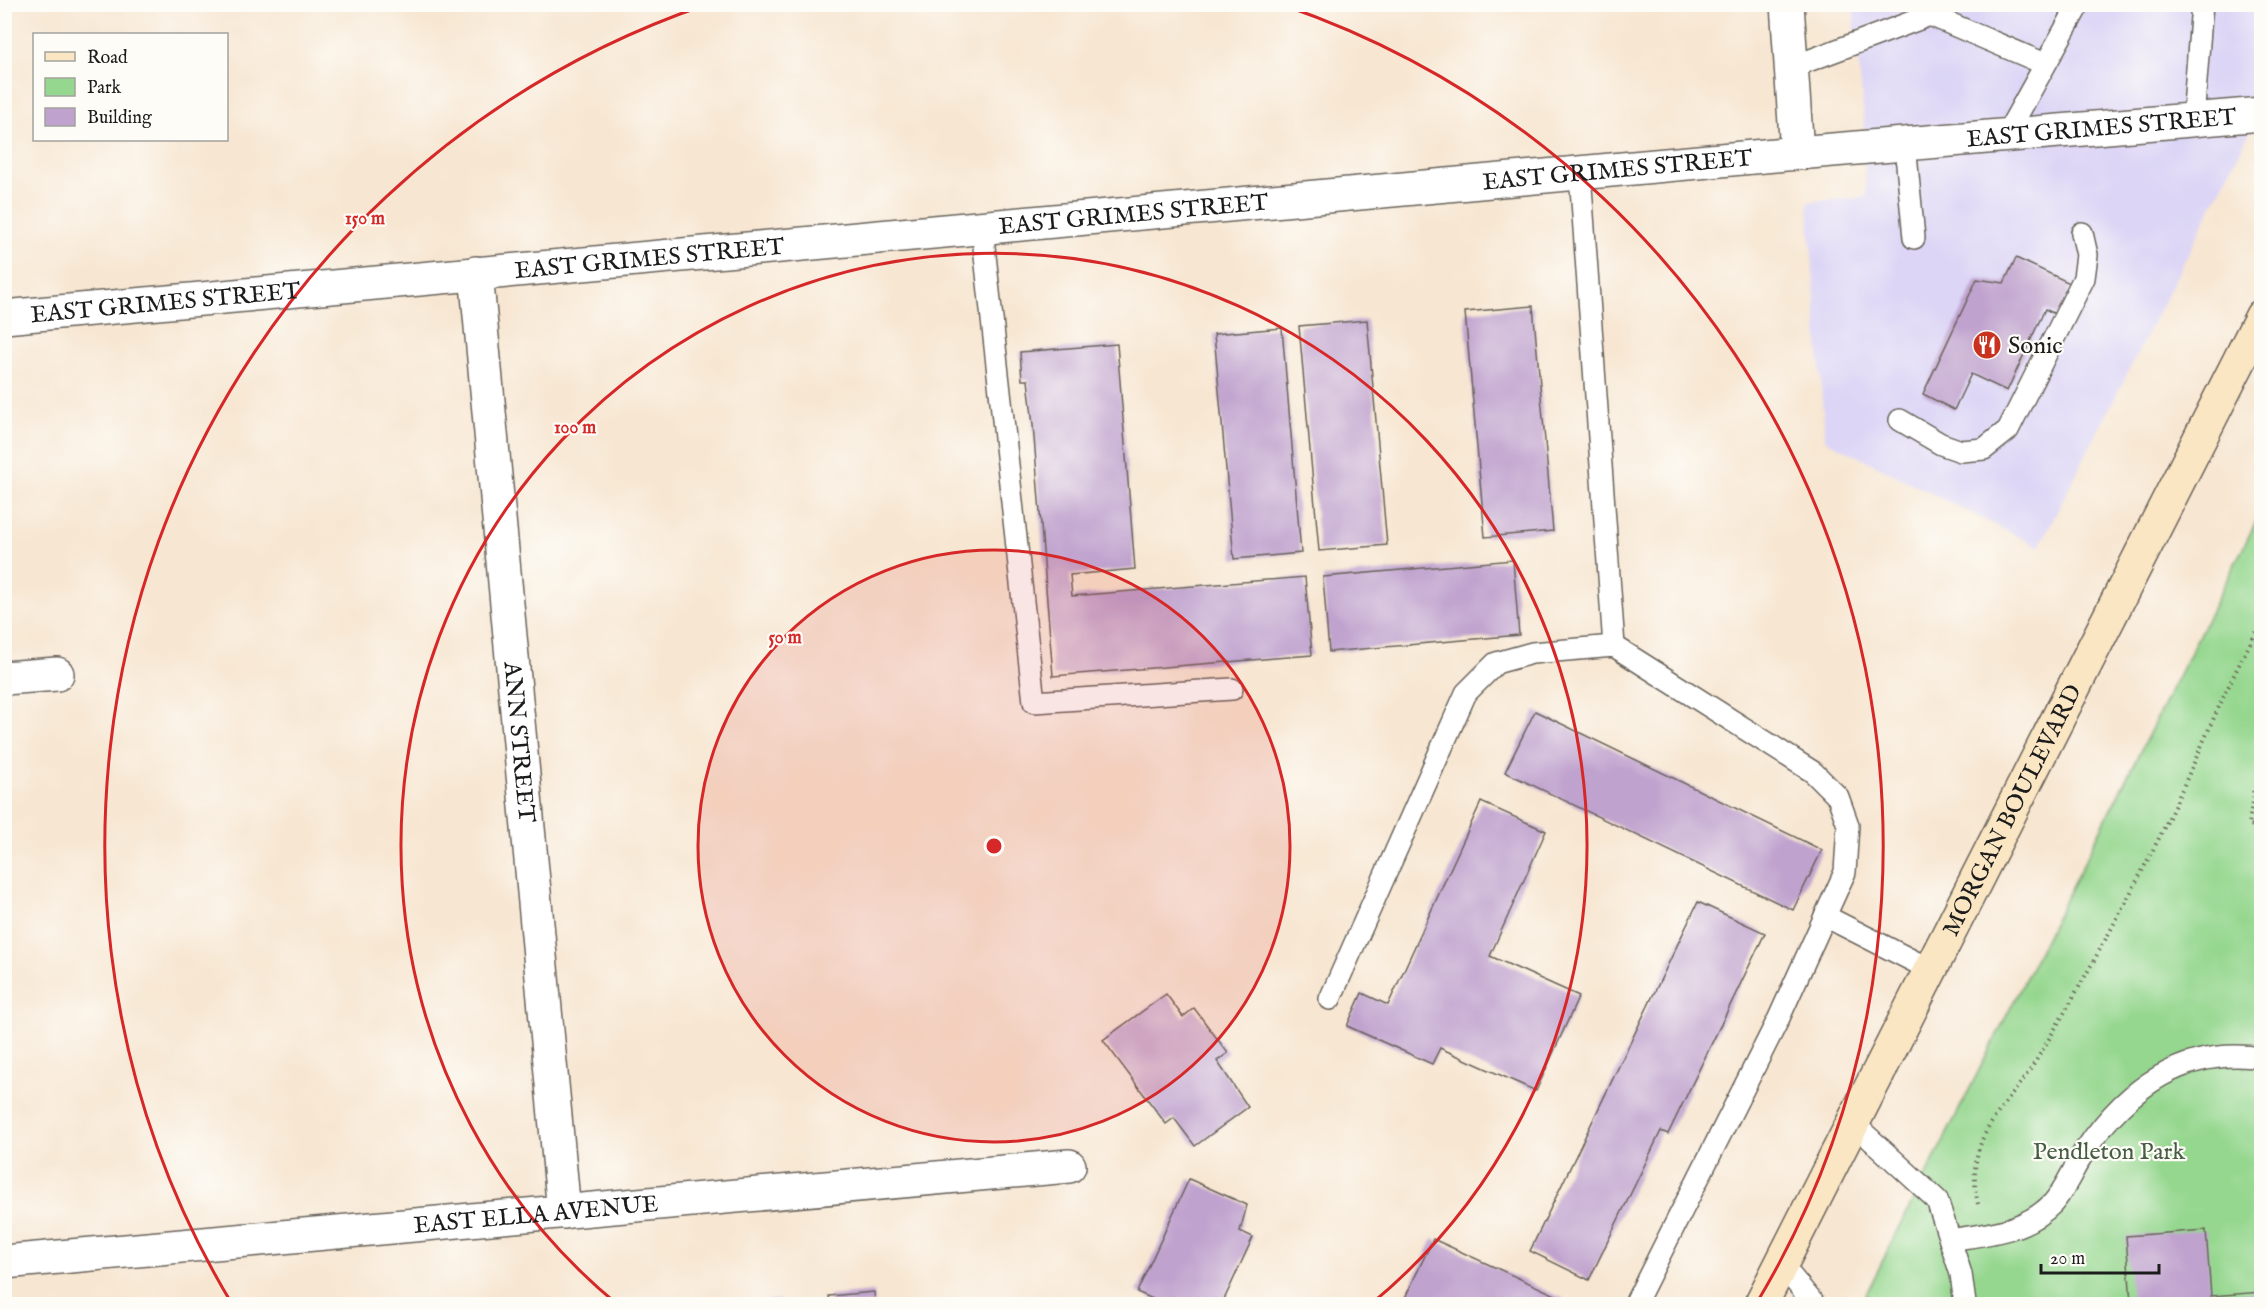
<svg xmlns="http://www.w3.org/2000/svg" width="2266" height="1309" font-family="'IM FELL English',serif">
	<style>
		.built { fill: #dcd5f6 }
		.green { fill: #95d78f; stroke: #587a56; stroke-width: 1.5 }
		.building { fill: #c0a2ce }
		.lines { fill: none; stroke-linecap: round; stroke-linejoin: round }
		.service-casing { stroke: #69635b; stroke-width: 24 }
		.minor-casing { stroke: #69635b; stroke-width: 36 }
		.tertiary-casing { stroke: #69635b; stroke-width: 36 }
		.secondary-casing { stroke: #69635b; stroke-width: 36 }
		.path { stroke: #69635b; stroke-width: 4; stroke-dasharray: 1.5 4.5; stroke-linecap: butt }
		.service { stroke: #fff; stroke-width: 21 }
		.minor { stroke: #fff; stroke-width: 33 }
		.tertiary { stroke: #fff; stroke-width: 33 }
		.secondary { stroke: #fbe6c4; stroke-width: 33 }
		.ring { fill: none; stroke: #d62828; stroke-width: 3 }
		.labels { text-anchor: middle; stroke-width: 4.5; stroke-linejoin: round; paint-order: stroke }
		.street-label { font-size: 24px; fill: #1c1c1c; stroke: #fdfcf7 }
		.poi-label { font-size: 24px; fill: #1c1c1c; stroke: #fdfcf7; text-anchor: start }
		.park-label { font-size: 24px; fill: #465d44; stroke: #fdfcf7 }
		.centre { fill: #d62828; stroke: #fdfcf7; stroke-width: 3 }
		.ring-label { font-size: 18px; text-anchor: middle; font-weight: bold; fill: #d62828; stroke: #fdfcf7; stroke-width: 4.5; stroke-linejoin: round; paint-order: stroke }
	</style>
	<rect width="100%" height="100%" fill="#fdfcf7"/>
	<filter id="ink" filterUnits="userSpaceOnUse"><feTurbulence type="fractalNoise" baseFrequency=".0167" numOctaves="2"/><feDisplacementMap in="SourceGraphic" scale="12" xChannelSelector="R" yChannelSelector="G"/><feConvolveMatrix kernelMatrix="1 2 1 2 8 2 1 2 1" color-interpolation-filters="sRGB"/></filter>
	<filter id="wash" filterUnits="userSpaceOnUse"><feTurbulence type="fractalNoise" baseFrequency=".008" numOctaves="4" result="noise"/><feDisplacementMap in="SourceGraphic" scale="24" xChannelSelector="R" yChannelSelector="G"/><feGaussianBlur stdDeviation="1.35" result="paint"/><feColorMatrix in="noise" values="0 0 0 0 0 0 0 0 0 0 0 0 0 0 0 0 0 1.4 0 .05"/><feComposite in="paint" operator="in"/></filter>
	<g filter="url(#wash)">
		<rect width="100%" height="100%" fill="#f7e6d1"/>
		<polygon class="built" points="1853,5 2261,5 2261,110 2039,547 1825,440 1808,202 1866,197 1863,108"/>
		<polygon class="green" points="2261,512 2261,1304 1867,1304 1866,1294"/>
		<g id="blocks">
			<g class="building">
				<polygon points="2016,258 2072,284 2057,315 2045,309 2007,391 1971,374 1954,410 1923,394 1977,279 2004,283"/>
				<polygon points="1533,306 1553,531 1485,537 1465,312"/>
				<polygon points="1367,320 1387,545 1319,551 1299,326"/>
				<polygon points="1282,328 1301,553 1234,559 1214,334"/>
				<polygon points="1117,344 1135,569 1070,575 1072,596 1305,577 1312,655 1053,676 1033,425 1028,380 1022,380 1020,352"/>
				<polygon points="1513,560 1519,635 1329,652 1323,577"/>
				<polygon points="1535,711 1822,850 1793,910 1505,772"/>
				<polygon points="1481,802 1546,831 1490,956 1579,996 1536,1091 1440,1048 1432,1064 1347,1026 1362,993 1388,1005"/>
				<polygon points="1698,902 1765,933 1668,1134 1661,1131 1589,1280 1530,1251"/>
				<polygon points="1166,994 1183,1017 1194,1008 1228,1053 1217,1061 1248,1107 1195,1146 1174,1118 1166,1124 1103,1040"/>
				<polygon points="1189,1179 1247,1205 1240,1231 1253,1237 1222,1304 1164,1304 1137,1292"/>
				<polygon points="2206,1230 2211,1296 2262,1292 2262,1304 2124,1304 2131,1302 2126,1236"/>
				<polygon points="1433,1239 1575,1304 1409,1304 1403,1302"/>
				<polygon points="874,1292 875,1304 830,1304 829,1296"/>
				<polygon points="780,1300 780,1304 739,1304 739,1303"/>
			</g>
		</g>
	</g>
	<g filter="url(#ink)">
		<use href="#blocks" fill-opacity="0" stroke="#69635b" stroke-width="1.5"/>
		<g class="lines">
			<g class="service-casing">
				<g id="service">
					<polyline points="1930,15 2045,64"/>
					<polyline points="1792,67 1930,15 1933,4"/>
					<polyline points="2193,120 2202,4"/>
					<polyline points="2005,137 2079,4"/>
					<polyline points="1905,144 1914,238"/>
					<polyline points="1580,173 1614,646"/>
					<polyline points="982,228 1034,702 1232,689"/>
					<polyline points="1900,420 1941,444 1961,451 1984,449 2008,430 2084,278 2087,255 2082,233"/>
					<polyline points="1825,916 1931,970"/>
					<polyline points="1330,999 1466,693 1496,663 1532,653 1614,646 1813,772 1838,797 1848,825 1845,872 1778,1020 1635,1304"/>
					<polyline points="1854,1124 1937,1200 1961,1274 1965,1304"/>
					<path d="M1950 1240C1986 1234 2024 1232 2052 1204 2066 1189 2074 1166 2086 1149 2127 1088 2185 1046 2262 1058"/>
					<polyline points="1782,1265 1814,1304"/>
				</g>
			</g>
			<g class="minor-casing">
				<g id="minor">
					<polyline points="1787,4 1797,153"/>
					<path id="s1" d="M476 273 564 1212"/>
					<polyline points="4,678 57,674"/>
					<path id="s2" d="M4 1262 1069 1166"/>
				</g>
			</g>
			<g class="tertiary-casing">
				<g id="tertiary">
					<path id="s3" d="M4 317 1797 153 2262 114"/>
				</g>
			</g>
			<g class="secondary-casing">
				<g id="secondary">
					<path id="s4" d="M1761 1304 2262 316"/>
				</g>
			</g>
			<g class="path">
				<polyline points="2262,788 2254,787 2249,825 2262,827"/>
				<path d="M1978 1204C1963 1134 2005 1112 2037 1059 2079 989 2119 916 2156 844 2193 771 2221 693 2262 622"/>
			</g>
			<use href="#service" class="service"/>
			<use href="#minor" class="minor"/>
			<use href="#tertiary" class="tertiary"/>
			<use href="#secondary" class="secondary"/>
		</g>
	</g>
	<circle cx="994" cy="846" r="296" fill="#d62828" fill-opacity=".12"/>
	<g class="ring">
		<circle cx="994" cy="846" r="296"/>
		<path d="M617 1304A593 593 0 1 1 1371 1304"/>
		<path d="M232 1304A889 889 0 0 1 705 5M1283 5A889 889 0 0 1 1756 1304"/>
	</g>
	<defs>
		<g id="restaurant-disc" transform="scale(1.5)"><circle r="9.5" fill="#c8321e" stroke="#fdfcf7"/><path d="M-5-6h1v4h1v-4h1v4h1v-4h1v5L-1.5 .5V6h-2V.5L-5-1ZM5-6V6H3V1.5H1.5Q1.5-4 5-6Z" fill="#fff"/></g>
	</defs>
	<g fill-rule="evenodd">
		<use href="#restaurant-disc" x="1987" y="345"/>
	</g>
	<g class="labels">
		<g class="street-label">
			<text dy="8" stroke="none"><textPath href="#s3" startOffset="2106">EAST GRIMES STREET</textPath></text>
			<text dy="8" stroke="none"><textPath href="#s3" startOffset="1620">EAST GRIMES STREET</textPath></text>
			<text dy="8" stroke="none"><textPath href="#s3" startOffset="1134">EAST GRIMES STREET</textPath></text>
			<text dy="8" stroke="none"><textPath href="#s3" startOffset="648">EAST GRIMES STREET</textPath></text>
			<text dy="8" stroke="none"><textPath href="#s3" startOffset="162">EAST GRIMES STREET</textPath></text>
			<text dy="8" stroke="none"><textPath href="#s1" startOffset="471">ANN STREET</textPath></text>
			<text dy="8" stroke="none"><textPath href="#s4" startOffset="554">MORGAN BOULEVARD</textPath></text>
			<text dy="8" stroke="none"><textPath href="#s2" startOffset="534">EAST ELLA AVENUE</textPath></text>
		</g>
		<g class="poi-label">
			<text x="2008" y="353">Sonic</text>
		</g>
		<g class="park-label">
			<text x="2109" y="1159">Pendleton Park</text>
		</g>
	</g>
	<circle cx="994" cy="846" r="9" class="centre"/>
	<g class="ring-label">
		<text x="365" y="224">150 m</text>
		<text x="575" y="433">100 m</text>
		<text x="785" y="643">50 m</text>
	</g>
	<rect width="2266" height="1309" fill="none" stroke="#fdfcf7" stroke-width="24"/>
	<rect x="33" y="33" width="195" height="108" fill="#fdfcf7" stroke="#a3a29f" stroke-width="1.5"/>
	<rect x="45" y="52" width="30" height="9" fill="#fbe6c4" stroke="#a3a29f" stroke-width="1.5"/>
	<text x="87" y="63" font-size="18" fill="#1c1c1c">Road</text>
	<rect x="45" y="78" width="30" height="18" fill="#95d78f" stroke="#a3a29f" stroke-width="1.5"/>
	<text x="87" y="93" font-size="18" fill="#1c1c1c">Park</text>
	<rect x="45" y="108" width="30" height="18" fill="#c0a2ce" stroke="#a3a29f" stroke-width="1.5"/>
	<text x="87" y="123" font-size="18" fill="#1c1c1c">Building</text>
	<path d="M2041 1264v9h118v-9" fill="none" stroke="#1c1c1c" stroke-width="3"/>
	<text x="2050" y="1264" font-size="18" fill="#1c1c1c" stroke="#fdfcf7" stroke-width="4.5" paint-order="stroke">20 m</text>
</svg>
